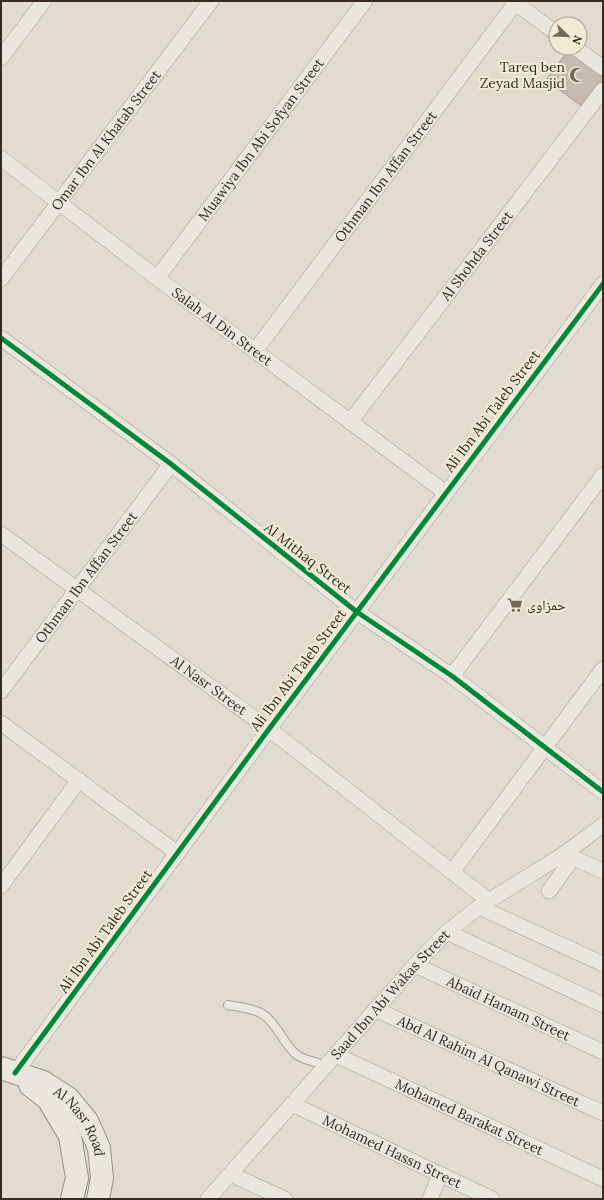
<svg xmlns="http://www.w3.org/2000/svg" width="604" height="1200" font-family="Lora,'Noto Naskh Arabic',serif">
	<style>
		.building { fill: #c5bcaf; stroke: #a2988e }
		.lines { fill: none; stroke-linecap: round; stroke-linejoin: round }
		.lane-casing { stroke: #a7a197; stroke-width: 10 }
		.street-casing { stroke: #a7a197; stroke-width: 16 }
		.secondary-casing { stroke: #979187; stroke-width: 24 }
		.lane { stroke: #eae7df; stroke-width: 8 }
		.street { stroke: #eae7df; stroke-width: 15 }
		.secondary { stroke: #eae7df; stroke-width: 22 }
		.cycleway-casing { stroke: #f2ead5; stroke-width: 8 }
		.cycleway { stroke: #00873e; stroke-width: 5 }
		.labels { text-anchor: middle; stroke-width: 4; stroke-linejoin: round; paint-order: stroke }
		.poi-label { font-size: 14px; fill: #352b20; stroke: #f2ead5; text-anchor: end }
		.street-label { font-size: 14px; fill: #352b20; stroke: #f2ead5 }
	</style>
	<rect width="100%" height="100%" fill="#e2dcce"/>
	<polygon class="building" points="570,48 603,70 603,87 586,109 546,80"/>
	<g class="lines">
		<g class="lane-casing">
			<path id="lane" d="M228 1005C239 1007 254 1008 264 1015 278 1025 283 1044 297 1055 306 1061 316 1062 326 1065"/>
		</g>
		<g class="street-casing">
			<g id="street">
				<polyline points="513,1 556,33"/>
				<polyline points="576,48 603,68"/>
				<polyline points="1,58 44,1"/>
				<path id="s1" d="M1 158 157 278 446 493"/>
				<path id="s2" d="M157 278 365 1"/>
				<path id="s3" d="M1 279 211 1"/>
				<polyline points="1,338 171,464 357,612 452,676 603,792"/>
				<path id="s4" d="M255 351 517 1"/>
				<path id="s5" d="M350 422 603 90"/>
				<path id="s6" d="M1 534 269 729 488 900"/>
				<polyline points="452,676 603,475"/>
				<path id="s7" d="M1 691 171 464"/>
				<polyline points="1,723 177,853"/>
				<polyline points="564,854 603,871"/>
				<polyline points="452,872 603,669"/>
				<polyline points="1,886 79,780"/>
				<polyline points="549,891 573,858"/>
				<polyline points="479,907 603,964"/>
				<polyline points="447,932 603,1005"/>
				<path id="s8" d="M415 965 603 1052"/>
				<path id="s9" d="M375 1009 603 1113"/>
				<path id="s10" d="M336 1055 603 1179"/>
				<polyline points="15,1073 269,729 603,284"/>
				<path id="s11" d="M292 1104 492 1199"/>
				<polyline points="230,1174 285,1199"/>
				<path id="s12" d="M208 1199 415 965 447 932 479 907 564 854 603 825"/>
				<polyline points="430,1199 440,1174"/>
			</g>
		</g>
		<g class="secondary-casing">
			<g id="secondary">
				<path id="s13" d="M1 1068 43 1082 68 1098 87 1121 99 1148 102 1178 98 1199"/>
				<polyline points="30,1085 48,1099 70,1136 77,1178 72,1199"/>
			</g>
		</g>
		<use href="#lane" class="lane"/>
		<use href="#street" class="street"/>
		<use href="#secondary" class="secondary"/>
		<g class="cycleway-casing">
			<g id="cycleway">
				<polyline points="1,338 171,464 357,612 452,676 603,792"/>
				<polyline points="15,1073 269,729 603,284"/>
			</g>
		</g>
		<use href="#cycleway" class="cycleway"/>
	</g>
	<defs>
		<g id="mosque-bare" transform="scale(1.2)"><path d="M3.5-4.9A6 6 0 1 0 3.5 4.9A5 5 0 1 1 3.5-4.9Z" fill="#72695d" stroke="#f2ead5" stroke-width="2.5" paint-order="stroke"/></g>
		<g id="supermarket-bare" transform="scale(1.2)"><path d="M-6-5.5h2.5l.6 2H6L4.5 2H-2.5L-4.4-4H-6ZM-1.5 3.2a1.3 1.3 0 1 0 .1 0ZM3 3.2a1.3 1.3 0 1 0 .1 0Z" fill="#72695d" stroke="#f2ead5" stroke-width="2.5" paint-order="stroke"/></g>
	</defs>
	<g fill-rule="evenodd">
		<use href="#mosque-bare" x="577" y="75"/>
		<use href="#supermarket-bare" x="515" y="605"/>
	</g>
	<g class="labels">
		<g class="poi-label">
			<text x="565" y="72">Tareq ben<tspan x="565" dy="16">Zeyad Masjid</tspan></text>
			<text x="527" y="610" text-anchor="start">حمزاوى</text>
		</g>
		<g class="street-label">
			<text dy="5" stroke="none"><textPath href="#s3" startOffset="174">Omar Ibn Al Khatab Street</textPath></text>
			<text dy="5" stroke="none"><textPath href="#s2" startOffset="173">Muawiya Ibn Abi Sofyan Street</textPath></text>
			<text dy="5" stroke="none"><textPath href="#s4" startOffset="218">Othman Ibn Affan Street</textPath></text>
			<text dy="5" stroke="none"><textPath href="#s5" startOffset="209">Al Shohda Street</textPath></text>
			<text dy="5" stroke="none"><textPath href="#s1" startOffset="278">Salah Al Din Street</textPath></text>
			<text transform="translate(492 411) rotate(-53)" y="5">Ali Ibn Abi Taleb Street</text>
			<text transform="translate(308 558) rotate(38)" y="5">Al Mithaq Street</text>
			<text dy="5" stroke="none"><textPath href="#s7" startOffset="142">Othman Ibn Affan Street</textPath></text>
			<text transform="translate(298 670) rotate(-53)" y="5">Ali Ibn Abi Taleb Street</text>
			<text dy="5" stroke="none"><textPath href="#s6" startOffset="257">Al Nasr Street</textPath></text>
			<text transform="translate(105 931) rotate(-54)" y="5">Ali Ibn Abi Taleb Street</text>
			<text dy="5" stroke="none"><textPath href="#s12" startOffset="274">Saad Ibn Abi Wakas Street</textPath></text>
			<text dy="5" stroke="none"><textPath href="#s8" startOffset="103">Abaid Hamam Street</textPath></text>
			<text dy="5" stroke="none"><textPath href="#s9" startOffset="125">Abd Al Rahim Al Qanawi Street</textPath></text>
			<text dy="5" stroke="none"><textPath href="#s10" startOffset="147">Mohamed Barakat Street</textPath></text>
			<text dy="5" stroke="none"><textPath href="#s13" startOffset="100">Al Nasr Road</textPath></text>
			<text dy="5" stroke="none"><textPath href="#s11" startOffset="111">Mohamed Hassn Street</textPath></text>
		</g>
	</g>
	<rect width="604" height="1200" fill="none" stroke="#352b20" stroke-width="4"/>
	<g transform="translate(568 36) rotate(113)"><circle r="19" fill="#f2ead5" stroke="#a69e8d"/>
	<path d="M0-3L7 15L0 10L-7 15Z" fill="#72695d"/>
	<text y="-6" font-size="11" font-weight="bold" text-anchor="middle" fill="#352b20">N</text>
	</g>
</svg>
